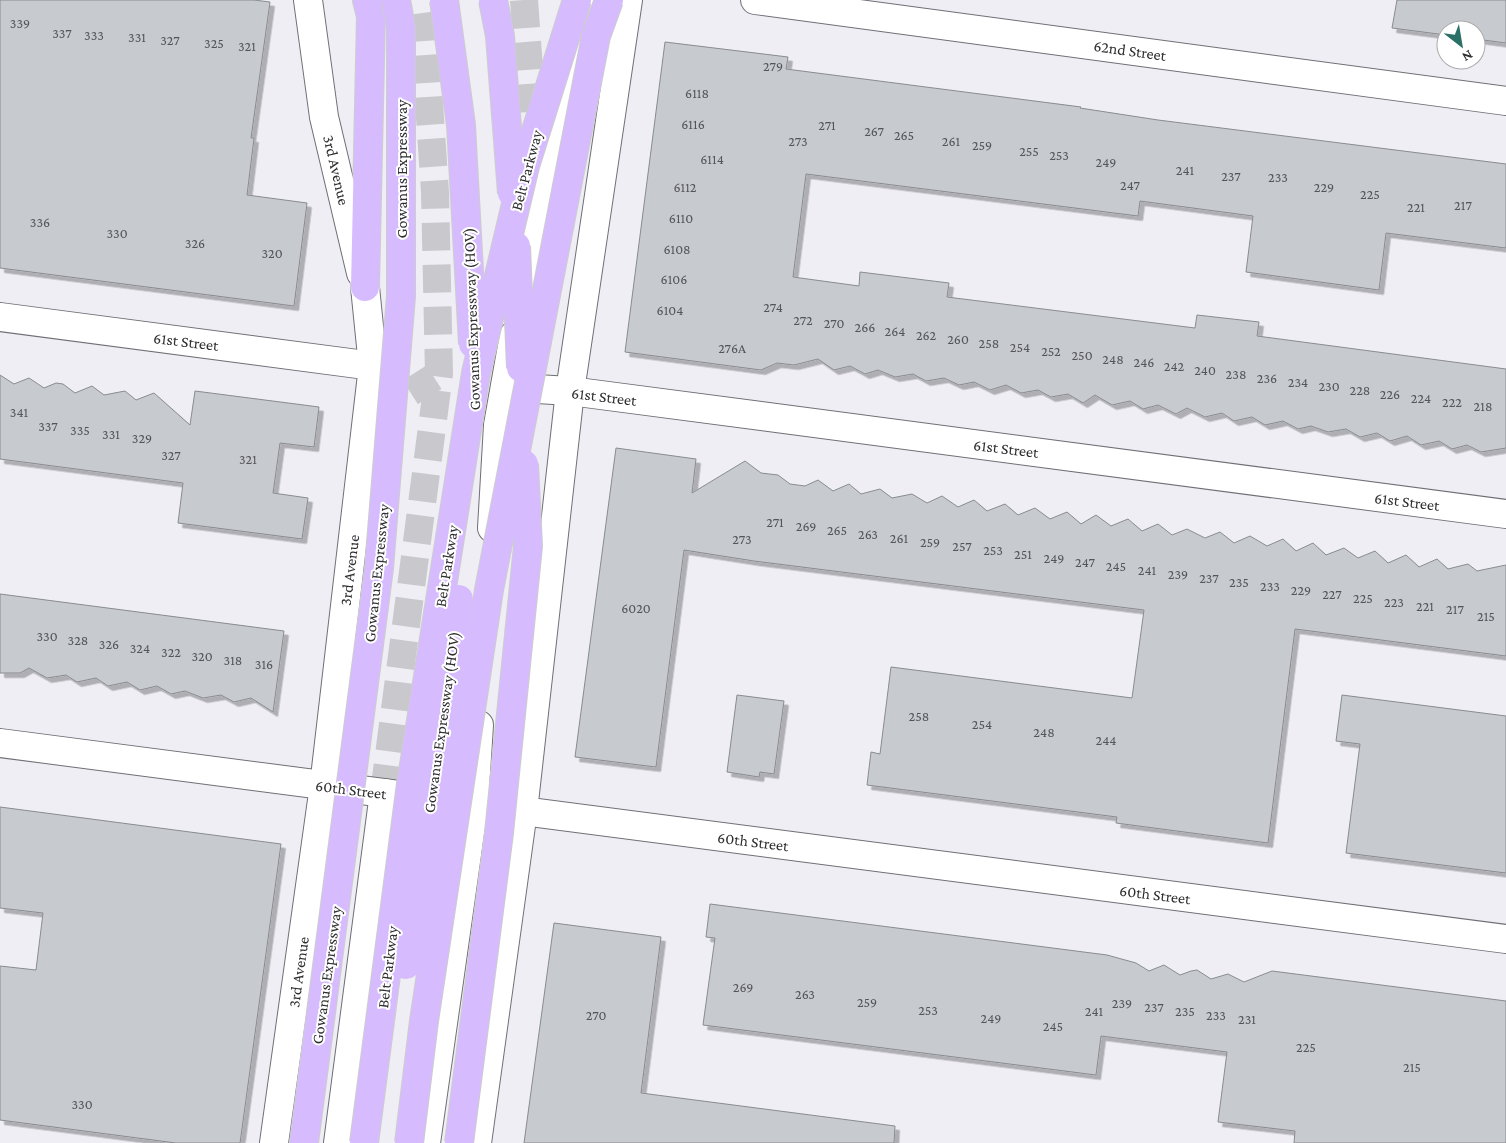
<svg xmlns="http://www.w3.org/2000/svg" width="1506" height="1143" font-family="'Crimson Pro',serif">
	<style>
		.building { fill: #c7cacf; stroke: #888b90; filter: url(#shadow) }
		.lines { fill: none; stroke-linecap: round; stroke-linejoin: round }
		.secondary-tunnel { stroke: #c8c8cd; stroke-width: 28; stroke-dasharray: 28 14; stroke-linecap: butt }
		.street-casing { stroke: #6f7075; stroke-width: 30 }
		.secondary-casing { stroke: #6f7075; stroke-width: 30 }
		.highway-casing { stroke: #cdcdcd; stroke-width: 30 }
		.street { stroke: #fff; stroke-width: 28 }
		.secondary { stroke: #fff; stroke-width: 28 }
		.highway { stroke: #d7bbff; stroke-width: 28 }
		.highway-bridge-casing { stroke: #cdcdcd; stroke-width: 30; stroke-linecap: butt }
		.highway-bridge { stroke: #d7bbff; stroke-width: 28 }
		.labels { text-anchor: middle; stroke-width: 4; stroke-linejoin: round; paint-order: stroke }
		.number-label { font-size: 14px; fill: #545558 }
		.street-label { font-size: 16px; fill: #2e2e30; stroke: #fff }
	</style>
	<defs>
		<filter id="shadow"><feDropShadow dx="4.5" dy="4.5" stdDeviation="0" flood-color="#0004"/></filter>
	</defs>
	<rect width="100%" height="100%" fill="#eeeef4"/>
	<g class="building">
		<polygon points="0,0 254,0 270,2 251,138 254,138 247,195 307,203 294,306 0,268"/>
		<polygon points="1397,0 1506,0 1506,43 1476,39 1476,30 1446,30 1446,35 1392,28"/>
		<polygon points="665,42 788,57 786,69 1081,107 1080,108 1158,120 1506,164 1506,248 1386,233 1379,290 1246,272 1253,216 1140,201 1138,216 806,174 793,277 859,286 860,272 949,283 947,297 1195,328 1197,315 1259,322 1257,336 1506,369 1506,448 1481,452 1467,445 1452,449 1439,441 1421,445 1407,436 1390,441 1377,433 1360,437 1346,429 1328,432 1311,426 1298,429 1283,421 1265,425 1252,417 1234,421 1222,413 1205,417 1187,408 1176,414 1158,405 1143,409 1130,401 1112,405 1095,395 1083,403 1068,394 1051,397 1038,390 1021,393 1006,385 990,390 974,382 959,385 944,378 926,381 913,374 895,377 878,370 865,374 850,366 834,370 818,359 794,365 777,363 761,370 625,352"/>
		<polygon points="0,375 14,384 29,378 44,388 56,383 63,384 75,393 92,386 104,395 125,391 136,400 154,393 190,425 195,391 319,407 314,447 280,443 273,493 308,498 302,539 178,523 183,483 0,459"/>
		<polygon points="616,448 696,459 692,493 745,461 761,473 778,475 790,484 805,486 818,480 833,491 849,484 861,494 880,489 892,498 912,494 927,503 942,496 958,507 974,500 987,511 1005,504 1018,515 1035,508 1050,519 1067,512 1081,524 1096,515 1111,526 1128,519 1142,531 1158,524 1172,535 1187,529 1205,538 1220,532 1234,543 1250,536 1267,546 1283,539 1296,551 1313,543 1326,555 1344,548 1358,558 1375,551 1388,563 1406,555 1419,567 1437,559 1448,569 1468,564 1477,571 1506,565 1506,656 1295,629 1268,843 1116,823 1117,817 867,785 871,752 880,754 891,667 1132,698 1144,610 754,561 684,550 656,767 575,757"/>
		<polygon points="0,594 284,631 273,712 251,698 234,702 221,695 203,698 185,691 171,694 157,686 140,690 127,682 108,686 96,678 77,682 66,675 47,678 29,668 20,673 0,673"/>
		<polygon points="737,695 784,701 774,774 760,772 759,777 727,772"/>
		<polygon points="1342,695 1506,716 1506,873 1346,853 1360,744 1336,741"/>
		<polygon points="0,807 281,844 240,1143 176,1143 0,1120 0,966 36,970 43,913 0,908"/>
		<polygon points="710,904 1107,955 1136,963 1149,971 1164,965 1180,975 1191,971 1197,970 1211,979 1228,974 1244,982 1272,971 1506,1001 1506,1143 1294,1143 1295,1131 1218,1122 1227,1052 1101,1036 1096,1075 703,1025 715,938 706,937"/>
		<polygon points="554,923 661,937 641,1093 895,1126 894,1143 524,1143"/>
	</g>
	<g class="lines">
		<g class="secondary-tunnel">
			<polyline points="524,0 534,137"/>
			<polyline points="375,415 439,374"/>
			<polyline points="384,793 439,374 435,192 424,29 420,0"/>
		</g>
		<g class="street-casing">
			<g id="street">
				<polyline points="308,0 324,117 361,273"/>
				<polyline points="755,0 1506,101"/>
				<polyline points="0,317 373,366"/>
				<polyline points="505,387 570,391 1506,514"/>
			</g>
		</g>
		<g class="secondary-casing">
			<g id="secondary">
				<polyline points="523,280 538,193 572,62 595,8"/>
				<polyline points="492,528 498,425 514,335"/>
				<polyline points="0,743 1506,939"/>
				<polyline points="274,1143 324,786 373,366 365,287"/>
				<polyline points="338,1143 384,793"/>
				<polyline points="426,1143 474,805 479,725"/>
				<polyline points="477,1143 523,811 570,391 628,0"/>
			</g>
		</g>
		<g class="highway-casing">
			<polyline id="highway" points="365,287 371,16 367,0"/>
		</g>
		<use href="#street" class="street"/>
		<use href="#secondary" class="secondary"/>
		<use href="#highway" class="highway"/>
		<g class="highway-bridge-casing">
			<g id="highway-bridge">
				<polyline points="444,0 461,125 473,344"/>
				<polyline points="493,0 500,36 512,193"/>
				<polyline points="516,246 521,368"/>
				<polyline points="406,965 459,599"/>
				<polyline points="304,1143 379,568 401,296 401,28 396,0"/>
				<polyline points="364,1143 411,784 476,373 525,166 577,0"/>
				<polyline points="409,1143 424,1021 489,590 596,36 609,0"/>
				<polyline points="459,1143 499,833 528,546 524,464"/>
			</g>
		</g>
		<use href="#highway-bridge" class="highway-bridge"/>
	</g>
	<g class="labels">
		<g class="number-label">
			<text x="20" y="28">339</text>
			<text x="62" y="38">337</text>
			<text x="94" y="40">333</text>
			<text x="137" y="42">331</text>
			<text x="170" y="45">327</text>
			<text x="214" y="48">325</text>
			<text x="247" y="51">321</text>
			<text x="773" y="71">279</text>
			<text x="697" y="98">6118</text>
			<text x="693" y="129">6116</text>
			<text x="827" y="130">271</text>
			<text x="874" y="136">267</text>
			<text x="904" y="140">265</text>
			<text x="798" y="146">273</text>
			<text x="951" y="146">261</text>
			<text x="982" y="150">259</text>
			<text x="1029" y="156">255</text>
			<text x="1059" y="160">253</text>
			<text x="712" y="164">6114</text>
			<text x="1106" y="167">249</text>
			<text x="1185" y="175">241</text>
			<text x="1231" y="181">237</text>
			<text x="1278" y="182">233</text>
			<text x="1130" y="190">247</text>
			<text x="685" y="192">6112</text>
			<text x="1324" y="192">229</text>
			<text x="1370" y="199">225</text>
			<text x="1463" y="210">217</text>
			<text x="1416" y="212">221</text>
			<text x="681" y="223">6110</text>
			<text x="40" y="227">336</text>
			<text x="117" y="238">330</text>
			<text x="195" y="248">326</text>
			<text x="677" y="254">6108</text>
			<text x="272" y="258">320</text>
			<text x="674" y="284">6106</text>
			<text x="773" y="312">274</text>
			<text x="670" y="315">6104</text>
			<text x="803" y="325">272</text>
			<text x="834" y="328">270</text>
			<text x="865" y="332">266</text>
			<text x="895" y="336">264</text>
			<text x="926" y="340">262</text>
			<text x="958" y="344">260</text>
			<text x="989" y="348">258</text>
			<text x="1020" y="352">254</text>
			<text x="732" y="353">276A</text>
			<text x="1051" y="356">252</text>
			<text x="1082" y="360">250</text>
			<text x="1113" y="364">248</text>
			<text x="1144" y="367">246</text>
			<text x="1174" y="371">242</text>
			<text x="1205" y="375">240</text>
			<text x="1236" y="379">238</text>
			<text x="1267" y="383">236</text>
			<text x="1298" y="387">234</text>
			<text x="1329" y="391">230</text>
			<text x="1360" y="395">228</text>
			<text x="1390" y="399">226</text>
			<text x="1421" y="403">224</text>
			<text x="1452" y="407">222</text>
			<text x="1483" y="411">218</text>
			<text x="19" y="417">341</text>
			<text x="48" y="431">337</text>
			<text x="80" y="435">335</text>
			<text x="111" y="439">331</text>
			<text x="142" y="443">329</text>
			<text x="171" y="460">327</text>
			<text x="248" y="464">321</text>
			<text x="775" y="527">271</text>
			<text x="806" y="531">269</text>
			<text x="837" y="535">265</text>
			<text x="868" y="539">263</text>
			<text x="899" y="543">261</text>
			<text x="742" y="544">273</text>
			<text x="930" y="547">259</text>
			<text x="962" y="551">257</text>
			<text x="993" y="555">253</text>
			<text x="1023" y="559">251</text>
			<text x="1054" y="563">249</text>
			<text x="1085" y="567">247</text>
			<text x="1116" y="571">245</text>
			<text x="1147" y="575">241</text>
			<text x="1178" y="579">239</text>
			<text x="1209" y="583">237</text>
			<text x="1239" y="587">235</text>
			<text x="1270" y="591">233</text>
			<text x="1301" y="595">229</text>
			<text x="1332" y="599">227</text>
			<text x="1363" y="603">225</text>
			<text x="1394" y="607">223</text>
			<text x="1425" y="611">221</text>
			<text x="636" y="613">6020</text>
			<text x="1455" y="614">217</text>
			<text x="1486" y="621">215</text>
			<text x="47" y="641">330</text>
			<text x="78" y="645">328</text>
			<text x="109" y="649">326</text>
			<text x="140" y="653">324</text>
			<text x="171" y="657">322</text>
			<text x="202" y="661">320</text>
			<text x="233" y="665">318</text>
			<text x="264" y="669">316</text>
			<text x="919" y="721">258</text>
			<text x="982" y="729">254</text>
			<text x="1044" y="737">248</text>
			<text x="1106" y="745">244</text>
			<text x="743" y="992">269</text>
			<text x="805" y="999">263</text>
			<text x="867" y="1007">259</text>
			<text x="1122" y="1008">239</text>
			<text x="1154" y="1012">237</text>
			<text x="928" y="1015">253</text>
			<text x="1094" y="1016">241</text>
			<text x="1185" y="1016">235</text>
			<text x="596" y="1020">270</text>
			<text x="1216" y="1020">233</text>
			<text x="991" y="1023">249</text>
			<text x="1247" y="1024">231</text>
			<text x="1053" y="1031">245</text>
			<text x="1306" y="1052">225</text>
			<text x="1412" y="1072">215</text>
			<text x="82" y="1109">330</text>
		</g>
		<g class="street-label">
			<text transform="translate(1130 50) rotate(8)" y="6">62nd Street</text>
			<text transform="translate(401 169) rotate(-90)" y="6">Gowanus Expressway</text>
			<text transform="translate(337 170) rotate(77)" y="6">3rd Avenue</text>
			<text transform="translate(526 170) rotate(-75)" y="6">Belt Parkway</text>
			<text transform="translate(471 319) rotate(-92)" y="6">Gowanus Expressway (HOV)</text>
			<text transform="translate(186 341) rotate(7)" y="6">61st Street</text>
			<text transform="translate(604 396) rotate(7)" y="6">61st Street</text>
			<text transform="translate(1006 448) rotate(7)" y="6">61st Street</text>
			<text transform="translate(1407 501) rotate(7)" y="6">61st Street</text>
			<text transform="translate(446 566) rotate(-81)" y="6">Belt Parkway</text>
			<text transform="translate(349 570) rotate(-83)" y="6">3rd Avenue</text>
			<text transform="translate(376 573) rotate(-84)" y="6">Gowanus Expressway</text>
			<text transform="translate(441 722) rotate(-82)" y="6">Gowanus Expressway (HOV)</text>
			<text transform="translate(351 789) rotate(7)" y="6">60th Street</text>
			<text transform="translate(753 841) rotate(7)" y="6">60th Street</text>
			<text transform="translate(1155 894) rotate(7)" y="6">60th Street</text>
			<text transform="translate(387 967) rotate(-83)" y="6">Belt Parkway</text>
			<text transform="translate(298 972) rotate(-82)" y="6">3rd Avenue</text>
			<text transform="translate(326 975) rotate(-82)" y="6">Gowanus Expressway</text>
		</g>
	</g>
	<g transform="translate(1461 45) rotate(149)"><circle r="24" fill="#ffffff" stroke="#ababac"/>
	<path d="M0-4L9 19L0 12L-9 19Z" fill="#2a7066"/>
	<text y="-8" font-size="14" font-weight="bold" text-anchor="middle" fill="#2e2e30">N</text>
	</g>
</svg>
